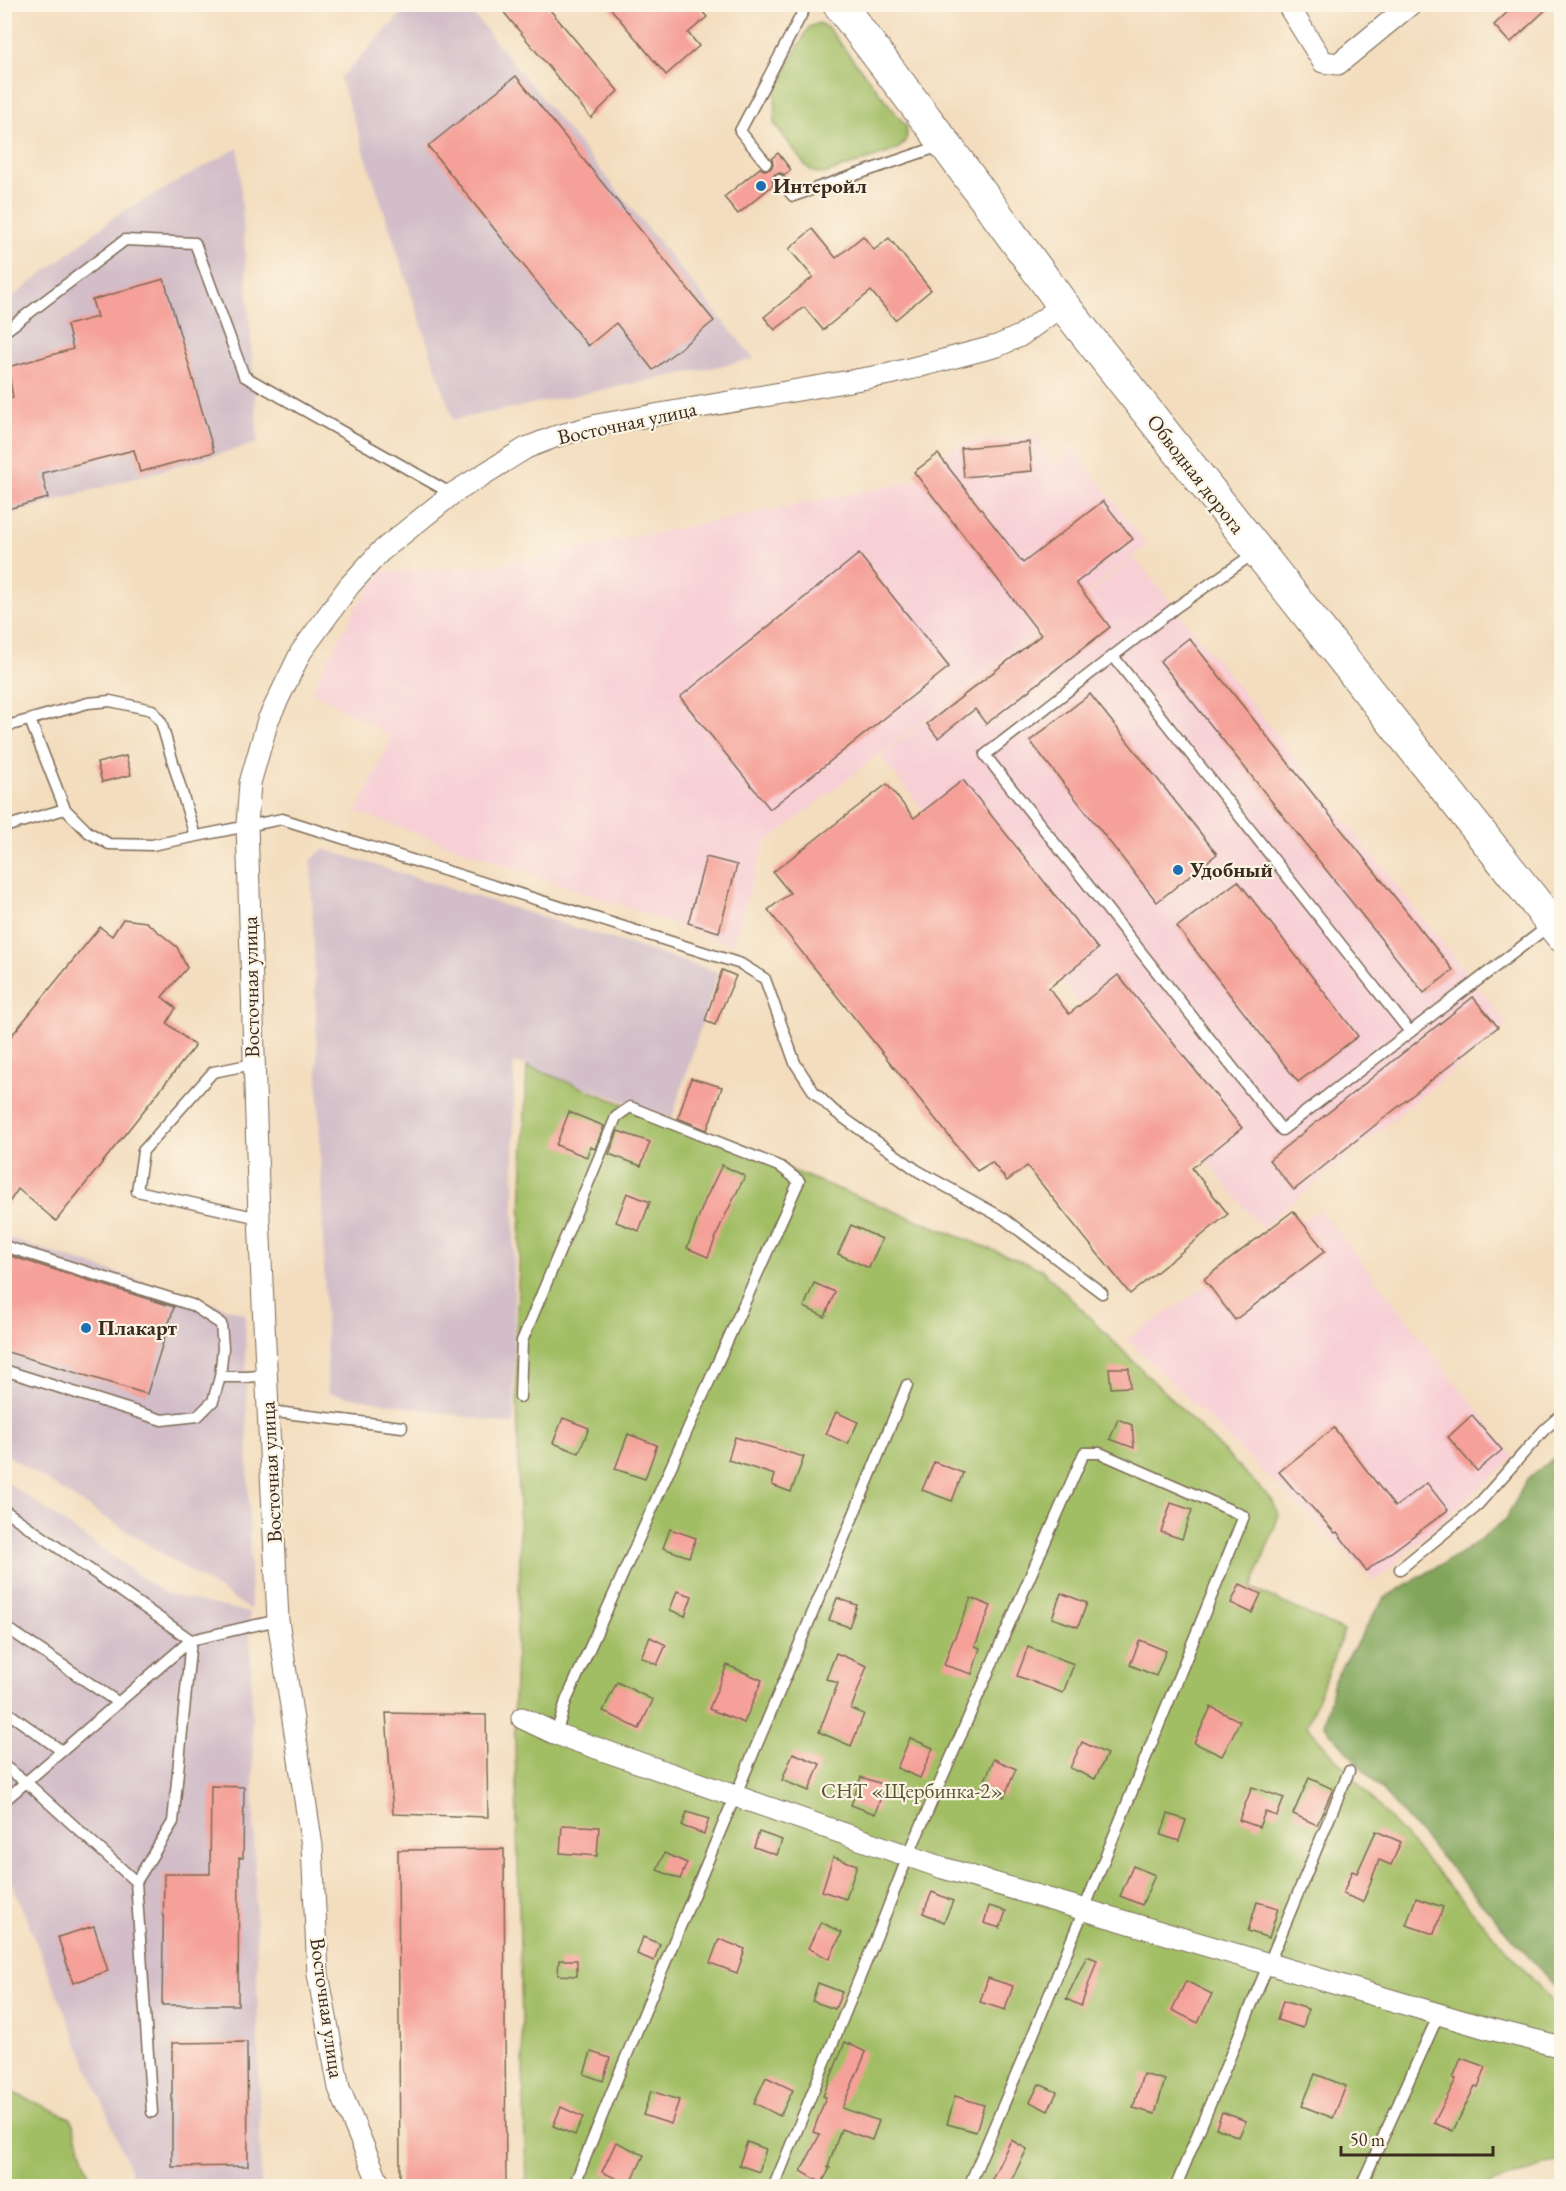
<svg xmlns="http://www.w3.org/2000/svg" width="1566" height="2191" font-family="'EB Garamond',serif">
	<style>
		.built { fill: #f7cfd5 }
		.industrial { fill: #d2bdc8 }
		.green { fill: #a2be65; stroke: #6e7442; stroke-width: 1.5 }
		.forest { fill: #81a55a; stroke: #5e683c; stroke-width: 1.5 }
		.building { fill: #f5a098 }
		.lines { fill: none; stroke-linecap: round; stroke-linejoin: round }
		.service-casing { stroke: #7b6956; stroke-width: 13 }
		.minor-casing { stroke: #7b6956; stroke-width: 23 }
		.secondary-casing { stroke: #7b6956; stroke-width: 34 }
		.service { stroke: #fff; stroke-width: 10 }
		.minor { stroke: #fff; stroke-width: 21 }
		.secondary { stroke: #fff; stroke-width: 32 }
		.poi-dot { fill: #1f6fb2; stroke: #fcf5e5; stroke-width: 2 }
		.labels { text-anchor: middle; stroke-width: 4.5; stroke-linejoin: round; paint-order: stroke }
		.poi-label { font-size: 21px; font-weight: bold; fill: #3b2a1e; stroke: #fcf5e5; text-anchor: start }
		.street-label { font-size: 21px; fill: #3b2a1e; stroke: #fcf5e5 }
		.park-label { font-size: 21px; fill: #5a5633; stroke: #fcf5e5 }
	</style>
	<rect width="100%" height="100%" fill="#fcf5e5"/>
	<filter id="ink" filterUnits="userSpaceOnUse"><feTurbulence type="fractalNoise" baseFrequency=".0167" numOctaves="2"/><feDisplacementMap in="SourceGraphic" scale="12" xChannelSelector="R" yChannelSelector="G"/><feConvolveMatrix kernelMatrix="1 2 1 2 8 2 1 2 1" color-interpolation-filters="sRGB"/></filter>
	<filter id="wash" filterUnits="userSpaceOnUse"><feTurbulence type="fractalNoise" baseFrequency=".008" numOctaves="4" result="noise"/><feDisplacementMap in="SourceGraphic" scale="24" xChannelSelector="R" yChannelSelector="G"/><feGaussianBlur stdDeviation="1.35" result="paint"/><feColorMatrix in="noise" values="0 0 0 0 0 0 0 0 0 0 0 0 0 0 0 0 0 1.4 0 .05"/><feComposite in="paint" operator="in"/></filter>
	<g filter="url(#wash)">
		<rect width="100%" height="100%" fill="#f3ddbe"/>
		<g class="built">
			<polygon points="1036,436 1052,464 1074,449 1147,546 765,843 732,945 357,812 392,737 311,691 358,604 383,572 485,567 915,481 957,444"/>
			<polygon points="1135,558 1508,1025 1261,1228 880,756"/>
			<polygon points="1320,1209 1514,1457 1375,1581 1127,1339"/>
		</g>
		<g class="industrial">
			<polygon points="410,5 466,5 754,359 453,420 340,78"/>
			<polygon points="238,148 258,443 5,515 5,303 117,215"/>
			<polygon points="323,849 718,972 672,1118 514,1062 514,1425 328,1393 311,861"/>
			<polygon points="4,1237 245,1314 251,1610 5,1454"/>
			<polygon points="4,1480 164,1593 250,1613 261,2186 155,2186 132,2174 5,1867"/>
		</g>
		<g class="green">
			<path d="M819 23 828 28 906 126C909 139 905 145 894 151L824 174 813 172 804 164 774 123 776 87 809 27Z"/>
			<polygon points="527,1066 1041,1269 1272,1500 1279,1515 1252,1588 1344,1631 1307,1726 1561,2011 1562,2160 1485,2186 526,2186 514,1703 520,1562 516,1338"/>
			<polygon points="4,2089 71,2118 93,2186 5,2186"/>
		</g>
		<polygon class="forest" points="1561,1455 1562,1455 1561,1993 1324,1725 1334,1680 1384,1598 1466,1550 1506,1519 1527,1479 1555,1457"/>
		<g id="blocks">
			<g class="building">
				<polygon points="497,4 545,4 618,91 591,118"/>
				<polygon points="607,4 696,4 707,17 688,33 699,46 666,75"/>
				<polygon points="1516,4 1552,4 1510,43 1494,25"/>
				<polygon points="516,76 714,321 653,370 616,323 588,346 428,146"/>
				<polygon points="778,153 791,170 785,175 781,173 775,174 772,178 773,185 738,214 724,197 760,168 764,170 770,169 773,165 772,158"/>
				<polygon points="812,229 836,258 863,236 874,250 889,238 931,290 895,320 871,291 823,330 804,307 775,330 764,317 813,277 789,249"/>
				<polygon points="164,279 214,452 140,472 134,450 42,473 48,498 4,510 4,400 13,398 8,367 73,349 67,325 97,317 92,300"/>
				<polygon points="1029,442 1032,471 964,477 961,448"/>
				<polygon points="938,454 1023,563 1103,501 1133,539 1076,583 1110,627 986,724 975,709 938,738 927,724 1041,635 914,472"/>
				<polygon points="859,554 949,667 770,809 680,697"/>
				<polygon points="1189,638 1453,970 1424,993 1160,661"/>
				<polygon points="1090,694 1217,854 1157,902 1030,741"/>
				<polygon points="126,756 131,775 102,782 97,763"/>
				<polygon points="963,780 1098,949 1049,988 1069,1014 1118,975 1242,1128 1192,1168 1228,1214 1130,1294 1027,1166 1007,1181 992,1162 977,1171 768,910 790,893 773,872 887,784 914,818"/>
				<polygon points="706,857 737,865 719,932 688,923"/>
				<polygon points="1238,881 1358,1036 1298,1082 1177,927"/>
				<polygon points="123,919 146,922 177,947 187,968 162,997 176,1008 167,1023 195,1046 56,1221 18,1189 4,1210 4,1045 100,927 112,936"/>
				<polygon points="722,970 736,976 715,1025 705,1021"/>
				<polygon points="1473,997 1498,1027 1294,1190 1269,1160"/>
				<polygon points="691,1078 722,1087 707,1130 678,1118"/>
				<polygon points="569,1112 604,1126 595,1149 590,1147 587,1157 556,1145"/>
				<polygon points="618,1131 650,1142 641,1166 609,1154"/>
				<polygon points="722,1165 745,1176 722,1222 708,1257 687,1248 705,1200"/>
				<polygon points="627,1193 650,1202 639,1231 616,1222"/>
				<polygon points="1293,1211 1325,1251 1235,1320 1204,1279"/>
				<polygon points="851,1225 882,1239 869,1268 838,1254"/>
				<polygon points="4,1254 174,1307 147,1394 4,1351"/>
				<polygon points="814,1283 835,1292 825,1317 804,1307"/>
				<polygon points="1109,1368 1129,1368 1130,1387 1111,1388"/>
				<polygon points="836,1412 858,1422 848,1444 826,1434"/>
				<polygon points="1472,1415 1502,1450 1477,1471 1448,1437"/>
				<polygon points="563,1418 589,1428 579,1453 553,1443"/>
				<polygon points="1118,1419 1132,1425 1134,1448 1110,1439"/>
				<polygon points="1334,1428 1395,1507 1427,1483 1448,1510 1366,1571 1337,1532 1335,1533 1299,1493 1298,1494 1279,1472"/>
				<polygon points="628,1434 657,1445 645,1479 615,1469"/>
				<polygon points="735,1437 804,1457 791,1492 772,1485 775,1475 728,1460"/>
				<polygon points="934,1462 963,1473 952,1501 922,1490"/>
				<polygon points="1171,1503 1192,1510 1182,1539 1161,1532"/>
				<polygon points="670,1529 696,1538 689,1557 663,1548"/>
				<polygon points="1240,1584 1261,1594 1252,1613 1231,1603"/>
				<polygon points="677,1591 692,1596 685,1616 670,1610"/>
				<polygon points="1061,1593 1087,1603 1078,1627 1052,1618"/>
				<polygon points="837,1598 857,1605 849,1627 829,1620"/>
				<polygon points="971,1598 991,1606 975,1646 980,1648 972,1674 944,1665 953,1639 954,1639"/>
				<polygon points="650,1637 666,1645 657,1665 641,1657"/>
				<polygon points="1140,1640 1166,1651 1156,1676 1130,1665"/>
				<polygon points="1028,1647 1074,1664 1063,1693 1017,1676"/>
				<polygon points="836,1653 867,1666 851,1709 864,1714 851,1746 819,1732 838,1683 826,1679"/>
				<polygon points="727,1665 762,1680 744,1723 709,1709"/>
				<polygon points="617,1682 653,1700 639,1729 603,1711"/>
				<polygon points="1211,1707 1240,1721 1222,1756 1194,1743"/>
				<polygon points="386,1713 486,1715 488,1817 393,1814"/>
				<polygon points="910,1738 933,1748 920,1778 897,1768"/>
				<polygon points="1082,1742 1107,1754 1095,1779 1070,1768"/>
				<polygon points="793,1753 820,1764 809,1791 782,1780"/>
				<polygon points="994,1759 1016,1769 1004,1797 982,1787"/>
				<polygon points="861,1777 885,1785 875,1814 851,1805"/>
				<polygon points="1309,1778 1333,1789 1317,1825 1293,1814"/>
				<polygon points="211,1786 244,1787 243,1858 239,1858 238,2005 162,2005 164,1874 210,1874"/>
				<polygon points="1252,1787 1284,1798 1277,1816 1265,1812 1259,1827 1239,1820"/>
				<polygon points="687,1812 709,1819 704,1834 682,1826"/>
				<polygon points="1168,1814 1186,1820 1179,1841 1161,1835"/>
				<polygon points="562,1825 599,1827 597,1856 560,1853"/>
				<polygon points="1376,1831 1401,1842 1391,1865 1379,1860 1363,1902 1343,1894 1352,1871 1357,1873"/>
				<polygon points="759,1832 782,1840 777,1855 754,1847"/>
				<polygon points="504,1849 506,2187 400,2187 398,1850"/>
				<polygon points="664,1853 687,1863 680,1879 657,1870"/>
				<polygon points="833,1857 857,1865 846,1899 822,1891"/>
				<polygon points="1133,1866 1155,1875 1142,1905 1120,1896"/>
				<polygon points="932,1892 953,1901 944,1922 923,1913"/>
				<polygon points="1416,1898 1443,1907 1434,1934 1406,1925"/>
				<polygon points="1257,1902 1278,1908 1269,1938 1248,1931"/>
				<polygon points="989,1906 1006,1911 1000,1928 984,1923"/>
				<polygon points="821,1922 842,1933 829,1959 808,1948"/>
				<polygon points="94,1926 108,1971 73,1983 58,1937"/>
				<polygon points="643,1937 660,1944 654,1961 637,1954"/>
				<polygon points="719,1939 745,1949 737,1973 710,1963"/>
				<polygon points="1087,1956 1097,1960 1081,2006 1066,1999"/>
				<polygon points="559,1960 577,1960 577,1976 558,1975"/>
				<polygon points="988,1978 1013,1986 1005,2010 980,2002"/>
				<polygon points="1186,1981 1212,1994 1198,2023 1172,2010"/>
				<polygon points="818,1983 842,1992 835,2009 812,2001"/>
				<polygon points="1283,2001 1308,2009 1303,2028 1277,2020"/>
				<polygon points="247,2042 248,2166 172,2167 172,2043"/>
				<polygon points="845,2042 866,2052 842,2108 879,2121 872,2140 841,2129 828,2167 830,2168 822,2183 801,2171 820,2134 813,2132 826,2097 823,2096"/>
				<polygon points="591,2052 610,2058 603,2081 584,2074"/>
				<polygon points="1461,2058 1486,2067 1478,2087 1475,2086 1453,2131 1434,2123 1456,2079 1453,2078"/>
				<polygon points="1143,2074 1165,2080 1155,2114 1133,2108"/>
				<polygon points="1315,2074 1346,2086 1333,2118 1302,2106"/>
				<polygon points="766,2077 793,2090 780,2116 754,2103"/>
				<polygon points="1039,2084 1057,2092 1048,2111 1030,2102"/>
				<polygon points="651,2091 679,2100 671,2124 643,2115"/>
				<polygon points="955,2096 984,2105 976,2132 947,2124"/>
				<polygon points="561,2107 583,2117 575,2135 553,2126"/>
				<polygon points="1222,2112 1246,2121 1239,2137 1216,2128"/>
				<polygon points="1011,2140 1027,2149 1008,2187 988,2187"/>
				<polygon points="616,2142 644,2155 630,2185 602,2172"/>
				<polygon points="747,2142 766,2149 759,2172 739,2165"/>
			</g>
		</g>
	</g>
	<g filter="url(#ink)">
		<use href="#blocks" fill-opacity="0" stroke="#7b6956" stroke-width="1.5"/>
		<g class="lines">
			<g class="service-casing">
				<g id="service">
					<polyline points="766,163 740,131 807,4"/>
					<polyline points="779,180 793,196 943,145"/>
					<polyline points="4,332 125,240 195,243 244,376 452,494"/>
					<polyline points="1256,552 1175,608 985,755 1282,1130 1550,925"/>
					<polyline points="1113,656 1410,1032"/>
					<polyline points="30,720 65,809 88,832 109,844 152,845 282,819 741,964 765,979 795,1063 814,1092 834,1111 918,1171 1003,1218 1102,1293"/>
					<polyline points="4,727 88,703 110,701 152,710 161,722 195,836"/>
					<polyline points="4,827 65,809"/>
					<polyline points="253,1064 213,1072 143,1151 137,1191 259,1218"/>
					<polyline points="4,1246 192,1305 221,1324 223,1348 220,1377 213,1401 198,1416 162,1420 4,1370"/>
					<polyline points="220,1377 247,1377 267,1375"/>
					<polyline points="520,1397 522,1341 616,1117 630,1107 781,1167 799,1181 566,1701 556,1734"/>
					<polyline points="268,1411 402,1427"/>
					<polyline points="4,1510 191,1640"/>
					<polyline points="1400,1569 1475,1508 1544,1430 1562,1414"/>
					<polyline points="4,1626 119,1703"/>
					<polyline points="4,1710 62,1751"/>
					<polyline points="4,1766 26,1782 136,1882"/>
					<polyline points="4,1801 191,1640 278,1620"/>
					<polyline points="152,2112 136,1882 173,1822 191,1640"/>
					<path d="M574 2186C680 1917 799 1653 907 1385"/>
					<polyline points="774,2186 880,1928 908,1856 1084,1453 1100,1453 1244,1516 1028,2047 969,2186"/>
					<polyline points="1176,2186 1349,1771"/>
					<polyline points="1361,2186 1439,2014"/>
				</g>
			</g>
			<g class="minor-casing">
				<g id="minor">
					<polyline points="1287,4 1323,62 1338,64 1411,4"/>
					<polyline points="522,1718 556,1734 943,1868 1486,2028 1562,2047"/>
					<polyline points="378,2186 378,2181 339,2088 318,1974 312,1846 278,1620 259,1218 247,824 250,783 268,720 301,652 349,586 380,552 452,494 526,448 557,436 597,425 890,374 997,346 1020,336 1063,305"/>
				</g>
			</g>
			<g class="secondary-casing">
				<polyline id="secondary" points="839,4 945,144 1063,305 1562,936"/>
			</g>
			<use href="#service" class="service"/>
			<use href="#minor" class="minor"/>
			<use href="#secondary" class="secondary"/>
		</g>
	</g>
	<g class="poi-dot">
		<circle cx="761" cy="186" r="6"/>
		<circle cx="1178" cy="870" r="6"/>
		<circle cx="86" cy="1328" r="6"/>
	</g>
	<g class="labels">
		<g class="poi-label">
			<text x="773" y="193">Интеройл</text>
			<text x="1190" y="877">Удобный</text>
			<text x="98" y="1335">Плакарт</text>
		</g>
		<g class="street-label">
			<text transform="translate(627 423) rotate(-12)" y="7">Восточная улица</text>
			<text transform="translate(1196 474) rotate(52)" y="7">Обводная дорога</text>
			<text transform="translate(251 987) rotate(-91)" y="7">Восточная улица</text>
			<text transform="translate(271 1472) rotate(-93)" y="7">Восточная улица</text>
			<text transform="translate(327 2008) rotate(82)" y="7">Восточная улица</text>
		</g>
		<g class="park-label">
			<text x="912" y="1798">СНТ «Щербинка-2»</text>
		</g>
	</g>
	<rect width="1566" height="2191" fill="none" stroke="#fcf5e5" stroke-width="24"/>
	<path d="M1341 2146v9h152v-9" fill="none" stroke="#3b2a1e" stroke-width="3"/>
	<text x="1350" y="2146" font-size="18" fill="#3b2a1e" stroke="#fcf5e5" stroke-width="4.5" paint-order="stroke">50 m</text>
</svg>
